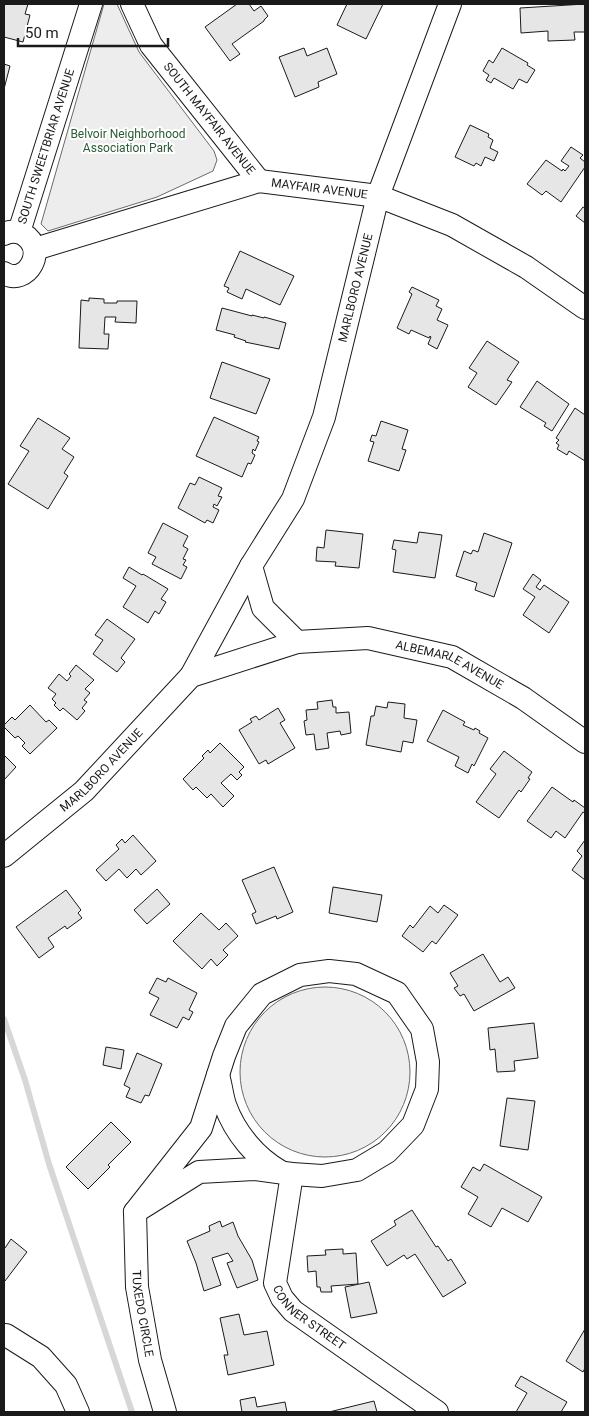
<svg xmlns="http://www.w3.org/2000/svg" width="589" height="1416" font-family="Roboto,sans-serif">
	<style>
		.built { fill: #ededed; stroke: #6a6a6a }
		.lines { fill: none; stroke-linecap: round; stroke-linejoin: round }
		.stream { stroke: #d7d7d7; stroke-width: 6 }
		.building { fill: #e6e6e6; stroke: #1a1a1a }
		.minor-casing { stroke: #1a1a1a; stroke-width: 24 }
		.minor { stroke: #fff; stroke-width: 22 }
		.labels { text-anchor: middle; stroke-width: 4; stroke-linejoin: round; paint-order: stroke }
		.street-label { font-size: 12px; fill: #1a1a1a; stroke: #fff }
		.park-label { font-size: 12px; fill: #2b5a34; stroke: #fff }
	</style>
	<rect width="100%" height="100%" fill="#fff"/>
	<g class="built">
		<polygon points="104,4 117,4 139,52 214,151 217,160 213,171 157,197 48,231 41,224"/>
		<circle cx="325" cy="1072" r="85"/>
	</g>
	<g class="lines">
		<polyline class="stream" points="4,1019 25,1080 49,1164 132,1412"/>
	</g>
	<g class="building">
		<polygon points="4,4 28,4 25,14 30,15 23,42 4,37"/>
		<polygon points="237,4 249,4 254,11 261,6 268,16 264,20 264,21 232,44 240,54 230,61 205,27"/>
		<polygon points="347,4 383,4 366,39 337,25"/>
		<polygon points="585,4 585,32 574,32 575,40 548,41 548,31 521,33 520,8"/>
		<polygon points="304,48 307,56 327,48 337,74 318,82 319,87 295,97 279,57"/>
		<polygon points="502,48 528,63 527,65 535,70 527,83 519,79 513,89 494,78 491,83 486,80 489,75 483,71 489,60 493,63"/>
		<polygon points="4,64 10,66 4,89"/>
		<polygon points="470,125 489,134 488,137 493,140 490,148 498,152 494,161 485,157 481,166 476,163 474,166 455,157"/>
		<polygon points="571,147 583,155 580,158 585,162 585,167 561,202 546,191 542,195 527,184 546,160 562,171 563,169 565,171 569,166 561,161"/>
		<polygon points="583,207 585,208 585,223 576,216"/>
		<polygon points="240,251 294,276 280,305 246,289 242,299 227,292 229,288 224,286"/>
		<polygon points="412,287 439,300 436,306 442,309 437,320 448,325 437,349 428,344 431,337 430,336 429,338 411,330 409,334 397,328 412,294 409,292"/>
		<polygon points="89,298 104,299 104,303 117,303 117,301 137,301 136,323 115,322 116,317 105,317 104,334 109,334 108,349 79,348 81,300 89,301"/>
		<polygon points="222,308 252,316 252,315 264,318 264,317 286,323 279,349 245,342 246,341 234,337 235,335 216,330"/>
		<polygon points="487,341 519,362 507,380 512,382 496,405 468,387 477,373 469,368"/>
		<polygon points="222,362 270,379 256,414 210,398"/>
		<polygon points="537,381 569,404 552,431 544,426 546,423 520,407"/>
		<polygon points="575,408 585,415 585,461 569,451 567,455 557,449 559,445 556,443 559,440 556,438"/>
		<polygon points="214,417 259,437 257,441 259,442 255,451 253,449 252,453 255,455 251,464 248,463 242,477 196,456"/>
		<polygon points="38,418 70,438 62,449 74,457 64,473 68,476 48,509 8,484 29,451 20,446"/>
		<polygon points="381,421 408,430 402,449 406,450 399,471 368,461 374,442 370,441 372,435 376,436"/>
		<polygon points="199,477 222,488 218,496 222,497 217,506 214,504 213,507 219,510 213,523 207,520 205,523 178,508 190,483 195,485"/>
		<polygon points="163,523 188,536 183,546 188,549 183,559 186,560 183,565 187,567 181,579 152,564 156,557 148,553"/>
		<polygon points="326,530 363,534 359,568 335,566 336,562 316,561 317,547 324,548"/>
		<polygon points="419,532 442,535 435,578 393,572 396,550 392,549 394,540 417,543"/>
		<polygon points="484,533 512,543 494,597 475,590 477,583 456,576 464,551 471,554 473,550 478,552"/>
		<polygon points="129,567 142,575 143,574 168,589 161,599 166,602 159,614 155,611 148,623 123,607 136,586 123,578"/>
		<polygon points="533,574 541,580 536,587 540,590 544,585 569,602 549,633 523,615 535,597 523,589"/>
		<polygon points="107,619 135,639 121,658 125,662 117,672 93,654 103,640 95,635"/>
		<polygon points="76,665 94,680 85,689 90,693 84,700 87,702 82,708 85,711 77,720 63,708 60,711 54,705 56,703 52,699 56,694 48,688 59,674 67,681 71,676 69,674"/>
		<polygon points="332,700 333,707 336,707 336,713 349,712 351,733 341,735 340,731 327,733 329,748 316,750 314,734 306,735 304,721 307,720 306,710 318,709 317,702"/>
		<polygon points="388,702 405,704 404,718 417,720 413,743 403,741 401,752 366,745 371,716 374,716 376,706 387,708"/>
		<polygon points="30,705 46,722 49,720 57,728 30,754 22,746 25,743 18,736 15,738 4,727 4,725 12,717 15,720"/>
		<polygon points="278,708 285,720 280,723 295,748 268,764 266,760 259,764 239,730 252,722 250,719 256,716 259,720"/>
		<polygon points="443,710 465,722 463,725 474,730 475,728 480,731 479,733 488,738 474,766 472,764 468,773 455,766 459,757 427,741"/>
		<polygon points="220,743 244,767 239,772 242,775 237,780 231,774 221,783 234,796 223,807 211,794 207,798 196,787 193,790 183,779 204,758 202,756 208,750 210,753"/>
		<polygon points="504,751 532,772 528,778 530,779 521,792 519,790 499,818 476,802 496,774 490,769"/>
		<polygon points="4,755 16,767 4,780"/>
		<polygon points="552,787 573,802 574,800 585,808 585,813 583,812 565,838 556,831 551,838 527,821"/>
		<polygon points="133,835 156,861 141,875 136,869 127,878 119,869 106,881 96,870 119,849 116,845 122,839 125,843"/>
		<polygon points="585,840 585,880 572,870 582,856 577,851"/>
		<polygon points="274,867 293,912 277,919 276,916 256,924 252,914 256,912 242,880"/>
		<polygon points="333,887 382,895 377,922 329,913"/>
		<polygon points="157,889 170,904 147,924 134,910"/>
		<polygon points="66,890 81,910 78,913 82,918 67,929 65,926 48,938 54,947 39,958 16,927"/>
		<polygon points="444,905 458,915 436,944 432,941 423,952 402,936 410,925 413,928 430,906 438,913"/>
		<polygon points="201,913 219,930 226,923 238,936 223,950 228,955 217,966 211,959 202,969 173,941"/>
		<polygon points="483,954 500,982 508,977 515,988 474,1011 464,994 460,996 454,988 458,986 450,973"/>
		<polygon points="157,978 166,982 168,978 197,993 189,1010 193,1012 189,1020 183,1017 177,1028 150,1015 159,998 149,993"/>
		<polygon points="534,1023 538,1058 514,1061 515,1071 497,1072 495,1049 490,1050 488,1028"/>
		<polygon points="106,1047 124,1050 121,1069 103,1065"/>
		<polygon points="137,1053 162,1064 149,1096 145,1095 141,1103 126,1097 130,1088 124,1085"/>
		<polygon points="507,1098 535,1101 528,1150 500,1146"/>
		<polygon points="111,1122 131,1142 108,1165 110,1167 88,1189 66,1167"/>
		<polygon points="484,1164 542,1197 528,1222 502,1208 491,1227 468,1214 478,1197 461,1187 473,1167 480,1171"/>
		<polygon points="412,1210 436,1247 438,1246 448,1261 451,1259 466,1283 443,1297 415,1254 407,1259 404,1255 387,1266 371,1241 396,1225 394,1221"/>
		<polygon points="220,1221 222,1227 233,1222 238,1236 252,1260 258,1280 237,1288 227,1263 233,1261 228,1253 212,1258 221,1285 204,1291 196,1263 187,1241 210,1231 209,1226"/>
		<polygon points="11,1239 27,1252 5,1281 4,1280 4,1247 5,1248"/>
		<polygon points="343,1249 343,1254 356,1253 358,1284 331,1286 332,1292 321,1292 320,1287 317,1287 316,1271 308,1272 307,1256 326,1255 325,1250"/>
		<polygon points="369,1282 377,1313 351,1318 345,1287"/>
		<polygon points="239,1314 244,1335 267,1331 274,1365 228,1375 224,1355 228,1355 220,1318"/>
		<polygon points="585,1329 585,1368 583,1372 566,1361"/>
		<polygon points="521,1376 567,1402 561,1412 516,1412 527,1393 515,1386"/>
		<polygon points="255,1397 257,1407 285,1402 287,1412 242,1412 240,1400"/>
		<polygon points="374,1401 377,1412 329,1412"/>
	</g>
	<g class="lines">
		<g class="minor-casing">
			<g id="minor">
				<path id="s1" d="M132 4 151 45 259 181"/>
				<path id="s2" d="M19 232 91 4"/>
				<path d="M4 234C10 231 17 231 23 234 49 250 26 287 4 273"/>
				<path id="s3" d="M35 249 259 181 378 196 452 225 526 267 585 308"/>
				<polyline points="251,566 263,608 297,642"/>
				<path id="s4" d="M191 676 251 566 293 499 324 417 378 196 450 4"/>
				<path id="s5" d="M4 856 84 791 191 676 297 642 368 638 452 657 523 698 585 742"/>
				<polygon points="329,971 356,974 397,993 422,1029 428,1062 427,1089 413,1125 387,1152 357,1170 322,1176 292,1174 254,1169 199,1172 135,1212 201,1128 224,1056 236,1026 262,994 300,975"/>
				<path d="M218 1075C221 1085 222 1096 225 1105 235 1133 256 1158 281 1172"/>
				<path id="s6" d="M292 1174 275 1283 282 1298 293 1311 437 1412"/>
				<path id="s7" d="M135 1212 137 1287 150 1360 165 1412"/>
				<polyline points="4,1335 6,1335 41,1357 66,1385 78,1412"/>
			</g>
		</g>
		<use href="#minor" class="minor"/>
	</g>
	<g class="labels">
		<g class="street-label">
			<text dy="4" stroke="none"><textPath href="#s1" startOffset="139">SOUTH MAYFAIR AVENUE</textPath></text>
			<text dy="4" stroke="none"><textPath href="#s2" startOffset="90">SOUTH SWEETBRIAR AVENUE</textPath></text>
			<text dy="4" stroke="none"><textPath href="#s3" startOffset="295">MAYFAIR AVENUE</textPath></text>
			<text dy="4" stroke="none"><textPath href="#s4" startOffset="425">MARLBORO AVENUE</textPath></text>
			<text dy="4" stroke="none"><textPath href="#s5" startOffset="529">ALBEMARLE AVENUE</textPath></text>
			<text dy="4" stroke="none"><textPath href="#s5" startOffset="130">MARLBORO AVENUE</textPath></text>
			<text dy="4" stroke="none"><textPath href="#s7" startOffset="102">TUXEDO CIRCLE</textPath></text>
			<text dy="4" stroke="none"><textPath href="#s6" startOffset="160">CONNER STREET</textPath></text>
		</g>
		<g class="park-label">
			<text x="128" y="138">Belvoir Neighborhood<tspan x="128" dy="14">Association Park</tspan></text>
		</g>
	</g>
	<rect width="589" height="1416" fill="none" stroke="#1a1a1a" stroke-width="10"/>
	<path d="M18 38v8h150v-8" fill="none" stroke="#1a1a1a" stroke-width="2.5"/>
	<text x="25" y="38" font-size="15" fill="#1a1a1a" stroke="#ffffff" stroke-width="4" paint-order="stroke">50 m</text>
</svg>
